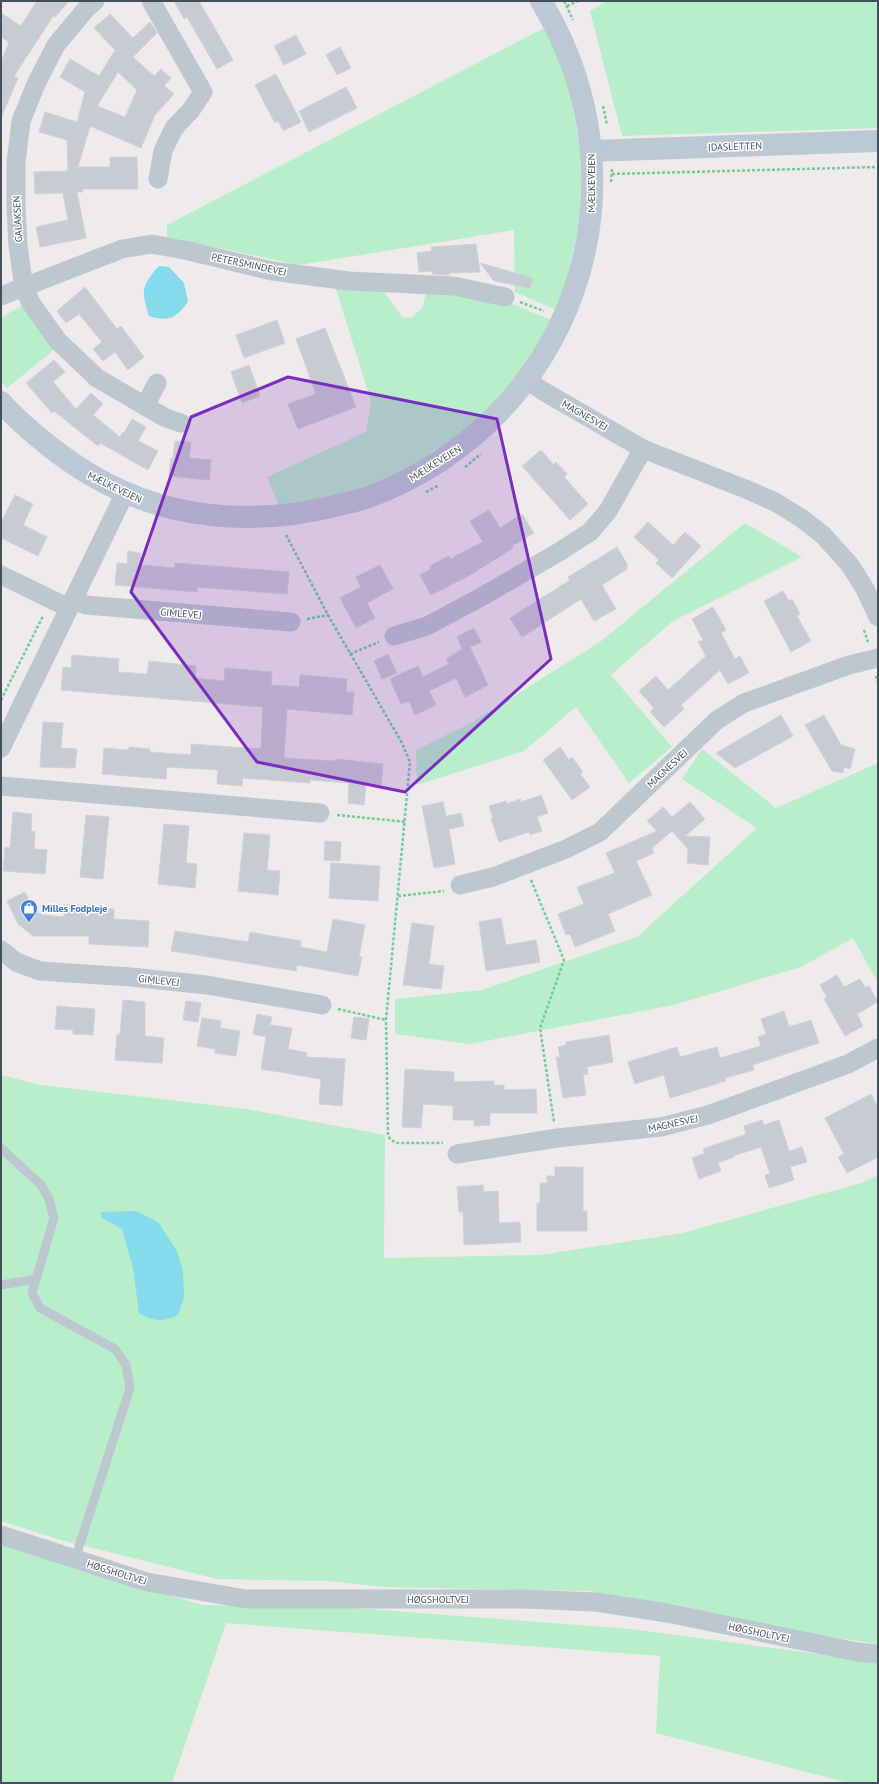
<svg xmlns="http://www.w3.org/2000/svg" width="879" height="1784" font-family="'PT Sans',sans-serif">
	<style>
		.green { fill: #b8eeca }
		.water { fill: #85dbeb }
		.building { fill: #c8cbd1; stroke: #cfd2d8; fill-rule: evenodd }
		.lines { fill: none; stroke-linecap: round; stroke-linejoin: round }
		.path { stroke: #70cc9a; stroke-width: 2.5; stroke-dasharray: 3 2; stroke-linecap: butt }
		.lane { stroke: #bcc7cf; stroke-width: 9 }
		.street { stroke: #bcc7cf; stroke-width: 19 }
		.secondary { stroke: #bcc8d3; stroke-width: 22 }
		.marked { fill: #7b2cbf; fill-opacity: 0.2; stroke: #7b2cbf; stroke-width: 3; stroke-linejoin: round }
		.labels { text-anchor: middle; stroke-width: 3; stroke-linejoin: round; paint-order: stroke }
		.street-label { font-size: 10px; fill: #445059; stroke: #fff }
		.shop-label { font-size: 10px; font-weight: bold; fill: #366cbe; stroke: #fff; text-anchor: start }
	</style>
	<rect width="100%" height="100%" fill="#efebec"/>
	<g class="green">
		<polygon points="607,1 878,1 878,128 622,136 590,11"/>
		<polygon points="546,27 569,84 582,163 580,221 564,289 554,309 515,292 514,230 299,265 167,237 167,225"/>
		<polygon points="335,286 382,289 402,317 411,318 423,307 426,292 505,301 551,320 536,351 484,415 440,452 364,491 280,508 267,477 366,432 371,401"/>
		<polygon points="24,304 55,349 7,388 1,380 1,318"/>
		<polygon points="745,523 802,557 673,621 611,675 672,747 629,783 576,707 524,751 417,785 416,750 471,723 600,642"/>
		<polygon points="702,749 776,808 878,763 878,983 853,938 801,967 674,1005 470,1044 395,1034 395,999 482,990 637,937 757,828 682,779"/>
		<polygon points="1,1075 41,1085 246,1109 385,1135 384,1258 540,1255 683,1233 861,1183 878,1175 878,1644 801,1633 589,1591 383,1587 328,1581 217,1579 61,1540 1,1521"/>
		<polygon points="1,1543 202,1605 353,1608 631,1629 878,1662 878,1783 849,1783 656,1733 660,1656 226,1623 172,1783 1,1783"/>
	</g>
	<g class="water">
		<path d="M159 266 169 267 184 283 188 302C175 319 169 322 149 316 141 291 141 286 159 266Z"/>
		<path d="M136 1211 158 1222 177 1251 183 1271 184 1297 178 1315C163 1322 154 1322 139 1313L133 1268 122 1229 102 1218 101 1212Z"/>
	</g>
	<g class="building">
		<polygon points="37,1 69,1 55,17 54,15 14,76 18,78 1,118 1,62 9,42 1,37 1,13 21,26"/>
		<polygon points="174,1 199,1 233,60 217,69 187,17 184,19"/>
		<path d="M110 14 133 38 150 22 157 33 133 57 154 76 161 69 171 78 164 86 174 94 155 115 141 148 90 126 78 167H110V157H137L138 189H82L83 192H77L86 238 40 247 36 227 68 220 63 193 35 194 34 172 68 171 67 140 39 132 45 112 77 122 85 92 60 77 70 59 99 76 115 50 94 28ZM118 72 137 90 125 117 97 106Z"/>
		<polygon points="296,35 306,54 284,65 274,46"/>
		<polygon points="340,47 351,68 337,75 326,55"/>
		<polygon points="276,74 301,122 283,131 278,121 275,123 255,85"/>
		<polygon points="346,87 357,108 309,132 299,111"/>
		<polygon points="476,244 480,272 449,273 449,275 433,274 432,271 419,272 417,253 432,251 431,247"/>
		<polygon points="480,263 533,278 530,288 494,281"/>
		<polygon points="85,287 117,329 121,326 144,357 128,370 115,352 103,361 93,349 102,342 79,314 66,323 57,311"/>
		<polygon points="277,320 285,343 244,358 236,335"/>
		<polygon points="325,328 356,407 298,429 288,404 316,394 296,339"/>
		<polygon points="54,360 65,372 53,382 76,409 91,393 103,404 93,415 120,437 123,432 124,433 132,419 146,427 138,441 158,451 148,470 100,443 98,446 54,411 52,413 26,383"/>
		<polygon points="249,365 260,396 242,403 231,372"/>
		<polygon points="175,441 191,442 189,458 211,460 209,480 169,476 171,458 173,459"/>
		<polygon points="541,450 554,465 556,462 567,474 564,477 588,504 570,520 522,466"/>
		<polygon points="15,495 33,504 23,525 47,537 38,556 1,538 1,522"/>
		<polygon points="489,510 500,528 522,514 534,533 512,546 513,548 470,575 431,595 420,575 431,569 430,566 449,556 450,559 483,542 470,521"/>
		<polygon points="648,522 673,545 685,532 701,546 672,578 656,563 659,560 634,537"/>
		<polygon points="617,547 627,564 627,569 602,585 616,609 594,621 581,599 522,637 510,618 570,580 568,577"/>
		<polygon points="128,551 141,553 140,565 175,568 175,563 289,572 287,594 197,587 197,592 115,585 117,563 127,564"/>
		<polygon points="380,565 393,589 367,603 375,618 356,628 340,598 361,587 356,577"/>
		<polygon points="783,591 789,601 792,599 800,614 797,616 811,641 791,652 764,601"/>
		<polygon points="713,607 726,630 721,633 735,659 740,656 749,673 728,684 720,670 681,705 684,709 664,727 650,712 654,708 639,691 656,676 668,690 706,656 698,642 703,640 692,619"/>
		<polygon points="474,628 481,642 470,647 488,685 465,697 456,678 429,691 436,705 415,715 409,701 401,704 390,679 418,666 423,677 449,664 446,659 462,649 457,637"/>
		<polygon points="388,654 397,673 382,679 374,661"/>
		<polygon points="72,655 119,659 118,672 147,674 149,661 196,666 195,678 224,681 225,668 272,672 271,685 299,687 300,675 347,679 346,692 354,692 352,715 287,709 284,758 336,761 336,759 383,764 381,786 366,784 364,805 348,803 349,783 310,780 310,783 243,778 242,786 217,784 218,770 167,767 166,779 102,774 104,748 129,750 129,747 150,749 150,752 191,755 191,744 261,749 263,707 61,690 63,667 71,668"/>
		<polygon points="781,715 793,736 735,768 716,753"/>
		<polygon points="824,715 841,745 855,749 850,769 844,767 843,773 832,771 805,725"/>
		<polygon points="43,722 63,723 61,748 77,749 75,768 40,767"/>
		<polygon points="560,747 569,760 572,757 583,772 580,774 590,787 572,800 543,760"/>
		<polygon points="541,795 548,813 537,817 542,831 530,835 529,832 499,842 491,819 493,818 489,806 506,801 507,804 520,799 521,802"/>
		<polygon points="443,802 446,816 461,813 464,826 449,829 455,864 434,868 422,806"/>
		<polygon points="690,802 705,819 685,836 710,837 708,865 687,863 688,849 672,831 652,848 654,853 636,861 652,895 608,914 615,931 575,947 570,934 566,935 558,914 584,904 577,887 615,873 606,853 657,831 647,821 663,807 672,817"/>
		<polygon points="13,812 32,814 31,831 35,832 34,849 47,850 45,874 3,871 5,847 10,848"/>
		<polygon points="86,815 109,817 103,879 80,877"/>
		<polygon points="164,824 189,826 186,863 197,864 195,888 158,884"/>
		<polygon points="244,833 270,835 267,870 280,871 278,895 238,891"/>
		<polygon points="325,841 341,842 340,861 324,860"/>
		<polygon points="331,863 380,866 378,901 329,898"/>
		<polygon points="25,892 34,910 42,915 64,917 64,905 79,905 79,907 114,909 114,919 149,921 148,947 89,944 89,936 33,936 18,924 7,901"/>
		<polygon points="501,918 506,945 536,940 540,962 486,971 479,922"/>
		<polygon points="333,919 365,925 359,957 362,957 358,976 297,965 296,971 171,951 175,931 248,942 250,932 301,941 300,947 327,952"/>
		<polygon points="412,923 434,926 429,964 444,966 441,989 403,985"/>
		<polygon points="837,975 844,987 860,979 865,988 869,986 878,1002 857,1014 863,1026 845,1036 824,999 827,997 820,985"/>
		<polygon points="123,1000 145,1002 145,1036 164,1038 162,1063 115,1060 117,1034 120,1035"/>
		<polygon points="186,1001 201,1003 198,1022 183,1020"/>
		<polygon points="57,1006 95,1009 93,1035 73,1034 73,1030 55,1029"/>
		<polygon points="784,1011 789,1027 811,1020 819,1043 753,1065 754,1070 725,1078 726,1081 670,1098 664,1075 635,1084 628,1062 677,1047 680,1057 717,1047 720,1058 761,1046 758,1037 766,1034 761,1019"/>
		<polygon points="257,1014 272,1017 270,1025 292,1028 288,1049 307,1053 306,1057 345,1059 342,1106 319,1104 321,1079 261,1069 266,1037 253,1034"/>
		<polygon points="354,1017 369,1019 366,1040 351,1038"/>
		<polygon points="202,1018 221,1021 220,1028 240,1031 236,1056 215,1053 215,1049 197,1046"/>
		<polygon points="609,1035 613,1062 587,1067 588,1074 583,1075 586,1095 563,1098 556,1057 560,1057 558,1047 566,1045 566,1042"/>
		<polygon points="405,1069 454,1072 454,1082 494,1081 494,1085 504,1085 504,1090 536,1089 537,1113 490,1113 490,1125 474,1126 474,1120 453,1120 453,1106 423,1104 421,1128 402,1127"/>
		<polygon points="871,1094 878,1108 878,1157 847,1173 838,1157 844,1154 825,1118"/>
		<polygon points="762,1120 764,1125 779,1120 789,1151 802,1147 807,1162 790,1167 794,1180 769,1188 765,1175 770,1174 761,1147 733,1156 734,1157 718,1163 721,1171 699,1179 692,1158 705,1153 703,1149 746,1134 744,1126"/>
		<polygon points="555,1167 583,1167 583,1211 587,1211 587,1231 537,1231 537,1203 540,1203 540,1183 547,1183 547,1176 555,1176"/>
		<polygon points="483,1185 484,1192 498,1191 499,1223 520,1222 521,1242 464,1245 463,1212 459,1212 457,1187"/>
	</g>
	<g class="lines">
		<g class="path">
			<polyline points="564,1 573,20"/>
			<polyline points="567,6 578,1"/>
			<polyline points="603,106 607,125"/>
			<polyline points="612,174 878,167"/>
			<polyline points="611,182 612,169"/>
			<polyline points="520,302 544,311"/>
			<polyline points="465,467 481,454"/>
			<polyline points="426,492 439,485"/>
			<polyline points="286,535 328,615 402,743 410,762 386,1020 388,1136 391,1140 397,1143 443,1143"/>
			<polyline points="307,619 328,615"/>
			<polyline points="864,630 868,642"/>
			<polyline points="350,654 379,642"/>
			<polyline points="876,676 878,683"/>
			<polyline points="1,700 43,616"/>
			<polyline points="337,815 406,822"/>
			<polyline points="531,880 564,960 540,1028 554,1122"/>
			<polyline points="398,896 444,891"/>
			<polyline points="338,1009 386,1020"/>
		</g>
		<g class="lane">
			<polyline points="1,1148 41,1185 49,1199 54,1218 32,1293 40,1308 115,1349 126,1365 130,1388 75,1559"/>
			<polyline points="1,1285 36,1279"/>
		</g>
		<g class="street">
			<polyline points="95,1 86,9 56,45 36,84 21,121 16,163 16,207 18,246 24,288 31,303 58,341 97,378 145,406 157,383"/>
			<polyline points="151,1 203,92 191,110 174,128 163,151 158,179"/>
			<polyline points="1,296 122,249 152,244 189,251 272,271 349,281 454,286 505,297"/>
			<polyline points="527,380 543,391 643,449 748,490 775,502 801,518 823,535 850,565 865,589 878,617"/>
			<polyline points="145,406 166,418 181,423"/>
			<polyline points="1,575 69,608"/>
			<polyline points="73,599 86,605 291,622"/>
			<polyline points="394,636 427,626 483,596 559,552 590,532 608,511 643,449"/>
			<polyline points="1,748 125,493"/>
			<polyline points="1,786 320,813"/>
			<polyline points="460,885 493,877 566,849 600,832 717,720 744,703 849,665 878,658"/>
			<polyline points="1,950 16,962 40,971 131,977 207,985 322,1005"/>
			<polyline points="457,1154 557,1138 661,1127 708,1115 848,1064 878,1048"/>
			<polyline points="1,1535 147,1582 246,1599 524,1599 596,1602 667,1613 857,1652 878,1654"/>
		</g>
		<g class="secondary">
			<polyline points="591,151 878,141"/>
			<path d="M1 402C12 415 25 426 38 437 78 471 123 497 175 509 229 521 282 519 335 506 346 503 358 501 369 497 573 420 654 188 541 1"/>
		</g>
	</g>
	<path class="marked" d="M288 377 497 419 551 659 405 792 257 762 131 592 191 417Z"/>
	<defs>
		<g id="shop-pin" transform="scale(0.9)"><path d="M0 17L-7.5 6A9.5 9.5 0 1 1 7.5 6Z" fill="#3f7fe0" stroke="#fff"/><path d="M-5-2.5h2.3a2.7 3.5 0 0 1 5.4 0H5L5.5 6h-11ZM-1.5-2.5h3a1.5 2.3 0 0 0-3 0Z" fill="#fff"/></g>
	</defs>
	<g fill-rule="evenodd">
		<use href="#shop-pin" x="29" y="908"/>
	</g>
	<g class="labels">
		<g class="street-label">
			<text transform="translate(735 146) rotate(-2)" y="4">IDASLETTEN</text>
			<text transform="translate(591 183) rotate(-90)" y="4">MÆLKEVEJEN</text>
			<text transform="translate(17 219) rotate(-93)" y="4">GALAKSEN</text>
			<text transform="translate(249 264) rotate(12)" y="4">PETERSMINDEVEJ</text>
			<text transform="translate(585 415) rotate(30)" y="4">MAGNESVEJ</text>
			<text transform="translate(435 463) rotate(-32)" y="4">MÆLKEVEJEN</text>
			<text transform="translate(115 487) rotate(26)" y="4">MÆLKEVEJEN</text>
			<text transform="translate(181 613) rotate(5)" y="4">GIMLEVEJ</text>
			<text transform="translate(667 768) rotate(-43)" y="4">MAGNESVEJ</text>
			<text transform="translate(159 980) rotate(6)" y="4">GIMLEVEJ</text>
			<text transform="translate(673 1123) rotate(-12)" y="4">MAGNESVEJ</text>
			<text transform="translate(117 1572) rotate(17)" y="4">HØGSHOLTVEJ</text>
			<text x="438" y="1603">HØGSHOLTVEJ</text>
			<text transform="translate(759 1632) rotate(12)" y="4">HØGSHOLTVEJ</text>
		</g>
		<g class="shop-label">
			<text x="42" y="912">Milles Fodpleje</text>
		</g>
	</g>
	<rect width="879" height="1784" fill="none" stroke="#445059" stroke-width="4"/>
</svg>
